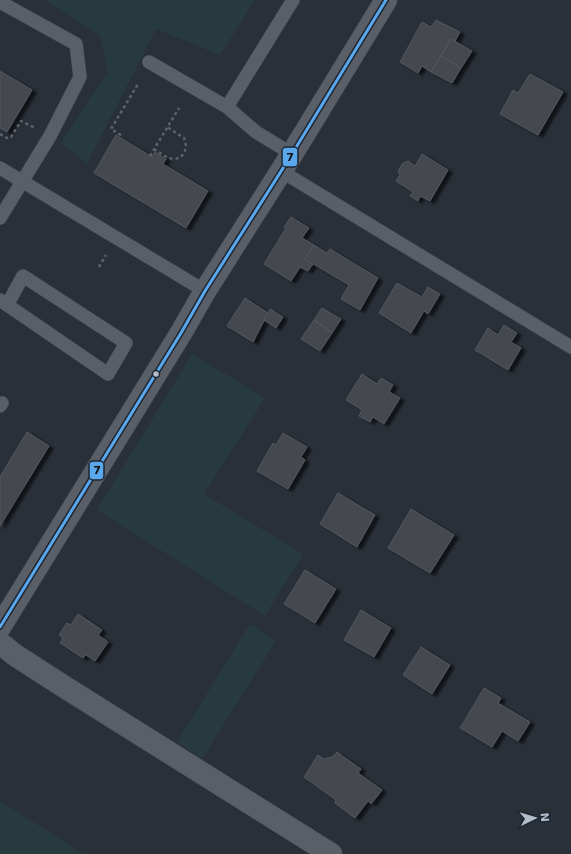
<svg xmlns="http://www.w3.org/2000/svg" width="571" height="854" font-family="'DejaVu Sans',sans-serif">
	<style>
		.green { fill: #273a3e }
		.building { fill: #444950; stroke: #52575f; filter: url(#shadow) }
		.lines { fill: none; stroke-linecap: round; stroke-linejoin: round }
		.service-casing { stroke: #484c53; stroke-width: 14 }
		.minor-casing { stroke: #484c53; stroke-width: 23 }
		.path { stroke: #5d636a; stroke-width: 2.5; stroke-dasharray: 3 3; stroke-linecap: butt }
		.service { stroke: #5a5e66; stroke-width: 13 }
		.minor { stroke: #5a5e66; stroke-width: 22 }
		.bus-1-casing { stroke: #1d2633; stroke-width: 6 }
		.bus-1 { stroke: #5aa8eb; stroke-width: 3 }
		.bus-dot { fill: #b4bcc9; stroke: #1d2633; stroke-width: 1.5 }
		.line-badge { stroke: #1d2633; stroke-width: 1.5 }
		.pale-badge-label { font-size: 11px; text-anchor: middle; font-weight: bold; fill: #111 }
	</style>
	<defs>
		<filter id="shadow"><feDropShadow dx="4.5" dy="2.5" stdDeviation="1" flood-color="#0009"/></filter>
	</defs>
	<rect width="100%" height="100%" fill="#2a3038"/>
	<g class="green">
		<polygon points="44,0 255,0 220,55 156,29 87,164 61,143 92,95 108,73 100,35"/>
		<polygon points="192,354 265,398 204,494 303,554 265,616 97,510"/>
		<polygon points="250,624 276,641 202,759 177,742"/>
		<polygon points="0,801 84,854 0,854"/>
	</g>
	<g class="building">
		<polygon points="436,20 460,32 455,41 451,39 431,72 422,66 418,73 400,62 422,22 431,27"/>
		<polygon points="451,39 472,51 461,68 441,56"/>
		<polygon points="441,56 461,68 452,83 431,72"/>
		<polygon points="0,71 32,90 7,132 0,128"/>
		<polygon points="530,74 563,92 538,135 500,114 513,90 518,93"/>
		<polygon points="116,135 152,157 155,152 166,159 163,164 208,191 186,228 94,173"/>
		<polygon points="422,154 448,170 430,201 420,196 418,201 410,196 413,192 396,181 400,175 398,171 403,163 408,161 415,166"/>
		<polygon points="291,217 309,228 302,238 314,245 305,259 313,264 308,271 300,267 291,281 264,264 286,228 284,227"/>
		<polygon points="314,245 327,253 330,249 378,278 360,310 341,299 349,285 305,259"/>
		<polygon points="397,283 422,297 428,287 440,294 428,314 424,311 411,333 379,313"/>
		<polygon points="245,298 268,313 253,342 227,326"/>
		<polygon points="322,308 341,319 332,333 314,320"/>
		<polygon points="270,309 283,317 276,328 264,320"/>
		<polygon points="314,320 332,333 320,351 301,339"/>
		<polygon points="504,325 517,333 511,342 521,348 508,370 475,350 488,328 498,335"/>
		<polygon points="362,374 377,384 381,378 393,385 389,392 400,398 384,424 373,417 370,422 359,416 362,410 346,400"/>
		<polygon points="27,432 49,446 0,526 0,477"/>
		<polygon points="283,433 307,447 301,457 305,460 288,489 257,471 273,443 276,445"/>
		<polygon points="338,493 375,515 357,547 320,524"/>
		<polygon points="411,509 454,535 430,573 388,548"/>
		<polygon points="305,570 336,589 315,623 284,604"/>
		<polygon points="361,610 391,628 374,657 344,640"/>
		<polygon points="78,614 102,630 98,635 108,642 95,661 86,655 83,658 60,643 63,638 59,635 67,623 71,625"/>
		<polygon points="421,647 450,665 432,694 403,675"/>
		<polygon points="484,688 501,698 498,703 530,722 518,741 502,731 492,747 460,728"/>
		<polygon points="337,752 361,769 358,773 382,790 371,804 368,801 355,818 335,803 336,800 304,777 318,755 324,759 332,757"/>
	</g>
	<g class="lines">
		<g class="service-casing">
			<g id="service">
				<polyline points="0,2 76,44 80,77 50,136 0,218"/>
				<polyline points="149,62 227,107 256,132 292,154"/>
				<polyline points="227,107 293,0"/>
				<polyline points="0,168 205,291"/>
				<polyline points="281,171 571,347"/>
				<polyline points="0,300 108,374 126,343 23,276 7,305"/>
				<polyline points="0,406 2,403"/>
			</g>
		</g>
		<g class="minor-casing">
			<g id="minor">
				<polyline points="0,627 181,333 205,291 292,154 386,0"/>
				<polyline points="0,643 15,655 63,686 331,854"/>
			</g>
		</g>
		<g class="path">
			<polyline points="0,134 7,138 11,137 21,121 35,128"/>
			<polyline points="121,135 111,129 138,84"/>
			<path d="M154 149C159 152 164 156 169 158 183 162 189 149 184 138L167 127"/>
			<polyline points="150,156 179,108"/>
			<polyline points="99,267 106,255"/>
		</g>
		<use href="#service" class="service"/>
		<use href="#minor" class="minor"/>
		<g class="bus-1-casing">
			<polyline id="bus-1" points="0,627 181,333 205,291 292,154 386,0"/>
		</g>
		<use href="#bus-1" class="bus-1"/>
	</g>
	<circle class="bus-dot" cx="156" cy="374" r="3.5"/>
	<g class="line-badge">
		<rect x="282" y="147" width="16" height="20" rx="4" fill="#5aa8eb"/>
		<rect x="89" y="461" width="15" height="19" rx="4" fill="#5aa8eb"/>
	</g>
	<g class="pale-badge-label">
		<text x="290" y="161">7</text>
		<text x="97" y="474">7</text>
	</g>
	<g transform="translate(535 818) rotate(85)" stroke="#1d2633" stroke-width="3" paint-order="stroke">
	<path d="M0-3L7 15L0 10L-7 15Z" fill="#b4bcc9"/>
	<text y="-6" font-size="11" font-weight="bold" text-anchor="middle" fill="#b4bcc9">N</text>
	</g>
</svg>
